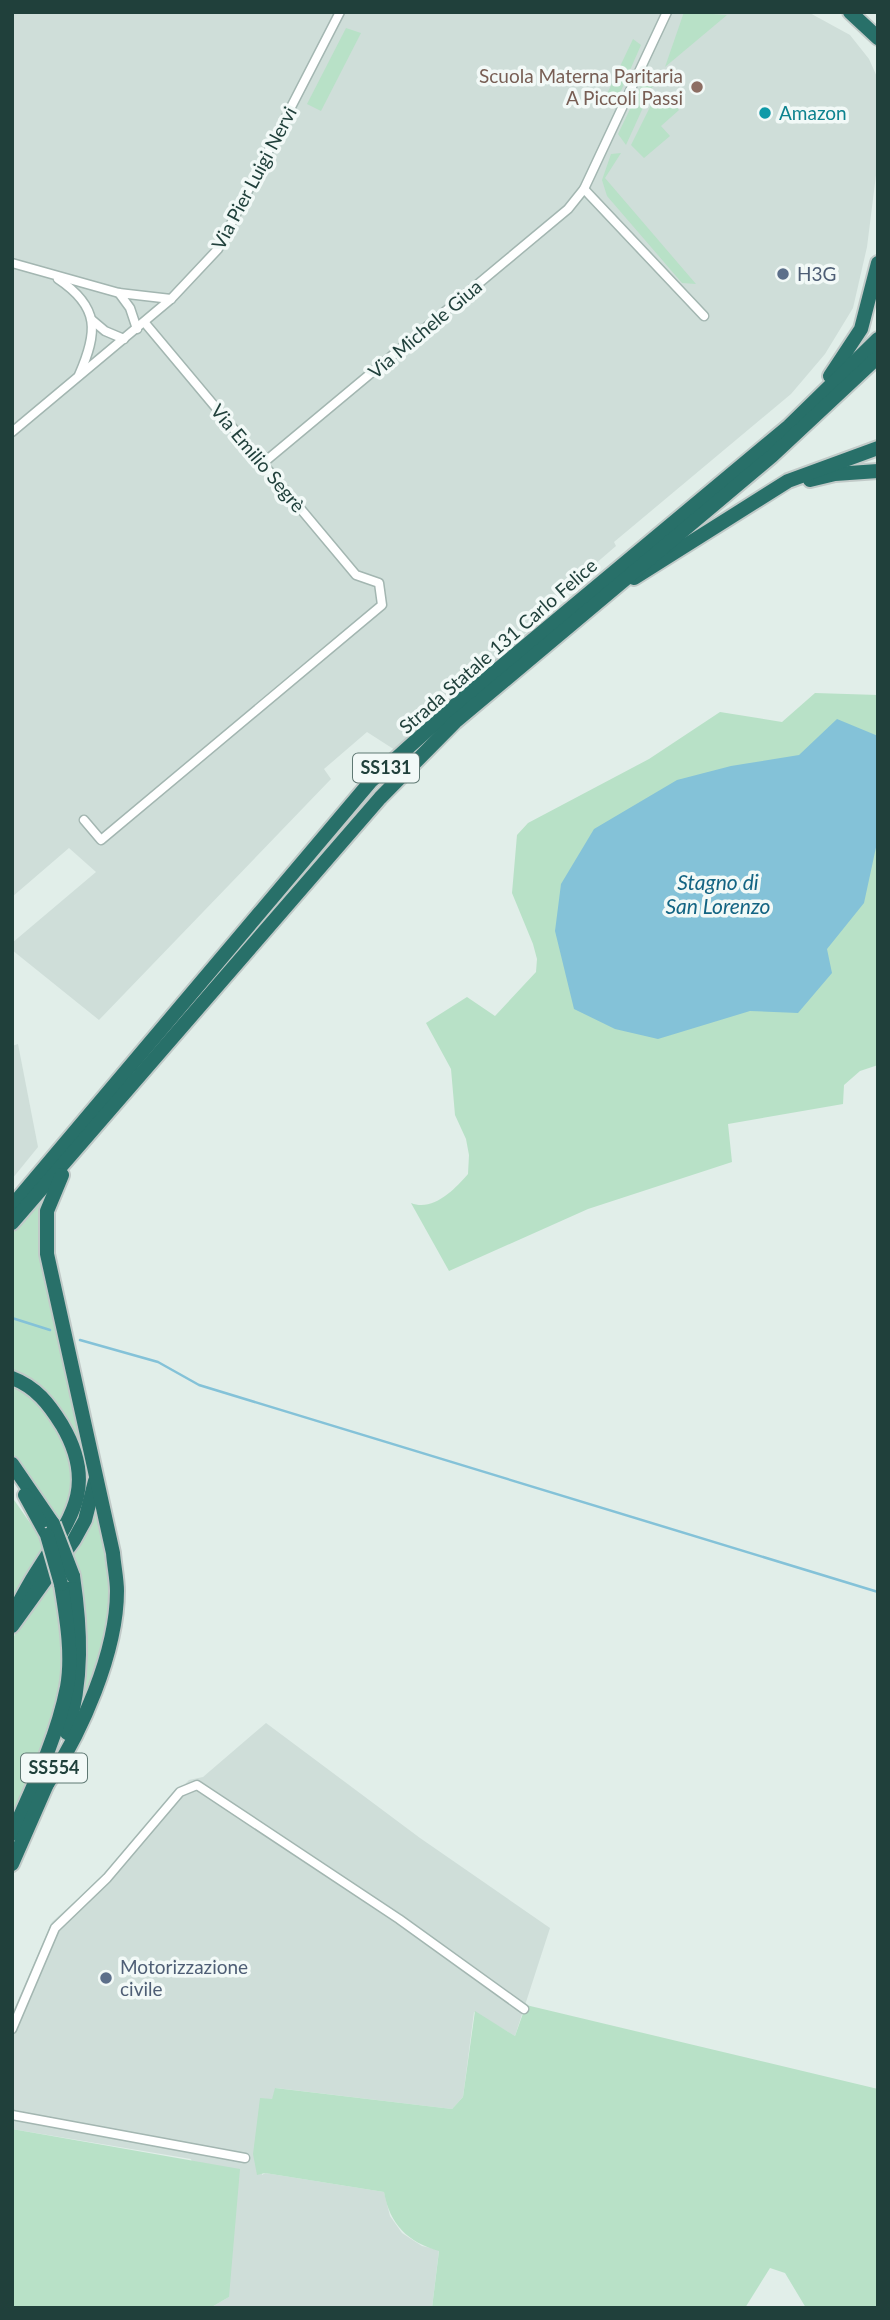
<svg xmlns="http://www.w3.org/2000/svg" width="890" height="2320" font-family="Lato,sans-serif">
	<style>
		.built { fill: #cfded9 }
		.green { fill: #b8e1c7 }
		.water { fill: #84c2d8 }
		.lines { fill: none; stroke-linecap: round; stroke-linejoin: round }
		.stream { stroke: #84c2d8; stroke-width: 2.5 }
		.street-casing { stroke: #a3b6b1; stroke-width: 11 }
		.highway-casing { stroke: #c1cac8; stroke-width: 18 }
		.street { stroke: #fff; stroke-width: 8 }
		.highway { stroke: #287069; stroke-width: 14 }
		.highway-bridge-casing { stroke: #c1cac8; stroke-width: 18; stroke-linecap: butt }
		.highway-bridge { stroke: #287069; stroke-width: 14 }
		.education-dot { fill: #8d6e63; stroke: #f2f9f7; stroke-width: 2.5 }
		.culture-dot { fill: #0f9aa8; stroke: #f2f9f7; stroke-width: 2.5 }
		.service-dot { fill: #5c6f8a; stroke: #f2f9f7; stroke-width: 2.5 }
		.labels { text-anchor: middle; stroke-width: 7; stroke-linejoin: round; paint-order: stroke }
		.shield { fill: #f2f9f7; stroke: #5f7873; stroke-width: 2 }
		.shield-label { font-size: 18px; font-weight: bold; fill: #20403b }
		.education-label { font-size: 19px; fill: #785e54; stroke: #f2f9f7; text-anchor: end }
		.culture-label { font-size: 19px; fill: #0d838f; stroke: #f2f9f7; text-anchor: start }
		.street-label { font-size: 19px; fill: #20403b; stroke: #f2f9f7 }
		.service-label { font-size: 19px; fill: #4e5e75; stroke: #f2f9f7; text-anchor: start }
		.water-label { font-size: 21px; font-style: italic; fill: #136483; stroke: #f2f9f7 }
	</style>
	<rect width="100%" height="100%" fill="#e1eee9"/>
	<g class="built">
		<polygon points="12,12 808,12 850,35 869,59 878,79 878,159 867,247 853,308 825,354 791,394 614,542 616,546 529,621 533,626 395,750 367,732 324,769 331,779 99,1020 12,950 12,943 96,872 69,848 12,897"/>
		<polygon points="18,1044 38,1147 12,1179 12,1046"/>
		<polygon points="266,1723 420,1838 550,1928 515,2036 474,2012 463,2097 452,2109 276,2088 272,2100 260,2099 262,2175 265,2173 384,2192 390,2216 402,2233 422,2246 439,2250 432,2308 210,2308 229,2297 191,2159 12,2129 12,2014 52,1922 100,1879 141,1830 189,1780 203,1777"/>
	</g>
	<g class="green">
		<polygon points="684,12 727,15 665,67"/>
		<polygon points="346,28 361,33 321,111 307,104"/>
		<polygon points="633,39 641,45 617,100 605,98"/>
		<polygon points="644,80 655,81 626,145 618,134"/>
		<polygon points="656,95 667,95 679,110 661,126 670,136 644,158 631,145"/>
		<polygon points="621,153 605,178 696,284 682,283 607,196 602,180 611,154"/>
		<path d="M815 693 878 695V1065L860 1071 844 1085 843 1104 728 1124 732 1162 588 1209 449 1271 411 1203C433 1212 455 1189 468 1174L469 1155 466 1139 455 1115 451 1069 426 1023 467 997 495 1016 536 972 537 959 533 944 512 893 517 835 528 823 649 759 720 712 782 722Z"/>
		<polygon points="47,1193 42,1213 91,1477 78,1525 69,1532 85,1496 84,1475 75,1438 12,1374 12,1234"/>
		<path d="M12 1386C54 1404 87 1464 72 1509 63 1535 28 1576 12 1601V1497L35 1530 52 1511 12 1455Z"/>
		<path d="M96 1504C102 1531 111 1561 111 1589 112 1631 96 1670 82 1709L79 1710C90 1655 87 1603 71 1550Z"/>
		<path d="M52 1578C58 1610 65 1642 64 1675 62 1713 30 1782 12 1817V1639Z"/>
		<path d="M526 2005 878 2089V2308H806L785 2273 770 2268 745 2308H432L439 2251C408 2242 390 2225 384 2192L265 2173 257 2175 253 2154 260 2098 272 2099 275 2088 452 2109 463 2097 475 2011 515 2036Z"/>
		<polygon points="12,2129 240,2169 229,2297 210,2308 12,2308"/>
	</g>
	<polygon class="water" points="837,719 878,736 878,838 864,903 827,949 832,973 798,1013 750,1011 658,1039 615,1029 574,1009 555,931 561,884 594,829 677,780 731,766 799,755"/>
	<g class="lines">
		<g class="stream">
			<polyline points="12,1318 50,1330"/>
			<polyline points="80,1340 158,1362 199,1385 878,1592"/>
		</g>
		<g class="street-casing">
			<g id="street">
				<polyline points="584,189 704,316"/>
				<polyline points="12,263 119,293 171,299"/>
				<path d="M58 279C100 307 98 332 79 375"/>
				<polyline points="119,293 130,308 137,329"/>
				<polyline points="92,320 105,331 124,339"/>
				<polyline points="12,432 171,299 218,249 340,12"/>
				<polyline points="262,464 568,209 584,189 667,12"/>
				<polyline points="84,820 101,840 382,605 379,583 356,575 145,323"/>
				<polyline points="12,2029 55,1928 107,1878 180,1792 197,1785 399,1919 524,2009"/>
				<polyline points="12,2115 245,2158"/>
			</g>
		</g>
		<g class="highway-casing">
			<g id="highway">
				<polyline points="850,12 878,38"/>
				<polyline points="830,376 861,329 878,263"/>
				<polyline points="810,480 835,474 878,471"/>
				<polyline points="634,578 788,481 878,448"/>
				<polyline points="12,1206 371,781 461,700 789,426 878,339"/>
				<polyline points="12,1223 380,798 455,722 772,456 878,357"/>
				<path d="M12 1378C36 1387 49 1404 62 1425 99 1488 69 1520 36 1573 27 1587 20 1601 12 1616"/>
				<polyline points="12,1464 53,1524"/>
				<polyline points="25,1495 47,1535"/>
				<polyline points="12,1626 74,1540 85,1520 95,1481"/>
				<path d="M67 1733C83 1680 81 1630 73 1576"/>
				<path d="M47 1784C81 1734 117 1652 117 1591 117 1579 114 1566 113 1553L47 1254V1211L62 1175"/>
				<path d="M12 1834C33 1787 57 1738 67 1687 73 1654 66 1616 61 1584"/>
				<polyline points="12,1864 51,1775"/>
			</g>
		</g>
		<use href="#street" class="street"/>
		<use href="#highway" class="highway"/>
		<g class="highway-bridge-casing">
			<g id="highway-bridge">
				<polyline points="53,1524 73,1576"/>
				<polyline points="47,1535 61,1584"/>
			</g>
		</g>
		<use href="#highway-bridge" class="highway-bridge"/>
	</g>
	<circle class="education-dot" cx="697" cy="87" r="7"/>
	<circle class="culture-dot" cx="765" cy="113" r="7"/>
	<g class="service-dot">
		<circle cx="783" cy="274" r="7"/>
		<circle cx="106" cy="1978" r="7"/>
	</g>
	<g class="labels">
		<g class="shield">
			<rect x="353" y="753.5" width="66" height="29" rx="5"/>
			<rect x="21" y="1753.5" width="66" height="29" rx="5"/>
		</g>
		<g class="shield-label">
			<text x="386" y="774">SS131</text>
			<text x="54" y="1774">SS554</text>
		</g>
		<g class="education-label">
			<text x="683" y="83">Scuola Materna Paritaria<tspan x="683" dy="22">A Piccoli Passi</tspan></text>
		</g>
		<g class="culture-label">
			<text x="779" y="120">Amazon</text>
		</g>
		<g class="street-label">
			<text transform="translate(254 178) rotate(-62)" y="7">Via Pier Luigi Nervi</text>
			<text transform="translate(425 329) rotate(-40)" y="7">Via Michele Giua</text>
			<text transform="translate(258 458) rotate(50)" y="7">Via Emilio Segrè</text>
			<text transform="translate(498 646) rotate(-41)" y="7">Strada Statale 131 Carlo Felice</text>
		</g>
		<g class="service-label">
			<text x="797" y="281">H3G</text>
			<text x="120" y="1974">Motorizzazione<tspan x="120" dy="22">civile</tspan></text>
		</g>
		<g class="water-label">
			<text x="718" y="890">Stagno di<tspan x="718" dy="24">San Lorenzo</tspan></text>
		</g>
	</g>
	<rect width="890" height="2320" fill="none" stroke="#20403b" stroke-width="28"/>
</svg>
